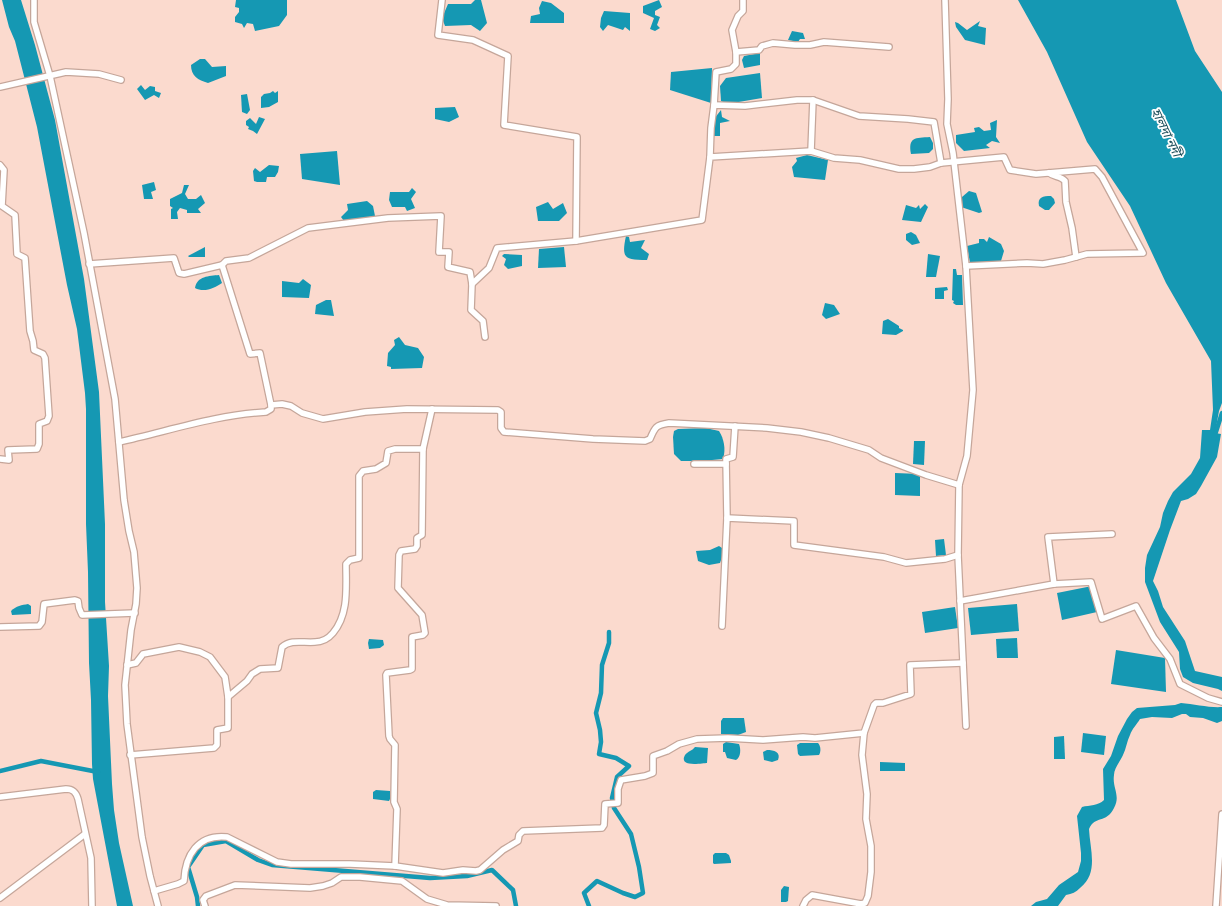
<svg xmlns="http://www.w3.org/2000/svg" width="1222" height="906" font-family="'PT Serif','Noto Sans Bengali',serif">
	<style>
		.water { fill: #1598b3 }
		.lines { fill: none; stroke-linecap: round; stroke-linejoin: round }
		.canal { stroke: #1598b3; stroke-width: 4.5 }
		.street-casing { stroke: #c5a69a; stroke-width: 8 }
		.street { stroke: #fff; stroke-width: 5.5 }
		.labels { text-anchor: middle; stroke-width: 3.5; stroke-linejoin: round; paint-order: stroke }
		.water-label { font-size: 13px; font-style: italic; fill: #1f505c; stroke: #fff }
	</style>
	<rect width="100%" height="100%" fill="#fbdace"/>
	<g class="water">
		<polygon points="2,0 21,0 35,45 55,120 84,279 99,392 105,524 105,602 109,666 108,696 112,784 114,810 119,843 133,906 117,906 93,779 92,764 91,700 89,663 88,572 86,524 86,409 85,393 77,329 67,285 37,127 15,41 9,27"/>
		<polygon points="236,0 287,0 287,15 279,26 255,31 253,24 247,23 244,28 242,24 235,22 235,17 239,12 239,8 235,7"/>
		<polygon points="475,0 481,0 487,23 480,31 471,25 445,26 442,18 448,4 471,4"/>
		<polygon points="659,0 662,7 655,11 655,15 660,17 657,25 660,28 655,31 650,29 654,18 643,13 643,6"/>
		<polygon points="1018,0 1176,0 1195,51 1222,92 1222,403 1219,411 1215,433 1221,434 1217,457 1201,486 1196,494 1188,499 1181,501 1170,530 1153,581 1158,591 1163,607 1185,641 1195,671 1222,677 1222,691 1218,689 1193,683 1183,677 1180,669 1179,652 1160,622 1145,582 1145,568 1147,555 1160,527 1163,513 1168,501 1173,492 1191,474 1200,458 1202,430 1210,430 1213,410 1211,361 1166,283 1130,206 1087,142 1047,52"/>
		<polygon points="542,1 551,3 564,13 564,23 530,23 531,16 540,14 539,8"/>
		<polygon points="604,11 630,13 630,31 625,27 623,30 608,25 603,31 600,27 601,18"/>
		<polygon points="980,21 978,26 986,28 985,45 965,40 956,27 955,22 958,23 967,30"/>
		<polygon points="792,31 803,33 805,39 800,39 798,42 788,40"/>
		<polygon points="760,53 760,65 744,68 742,60 744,56"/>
		<path d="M200 59H205L212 67 226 66V76L208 83C198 80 191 76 191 65Z"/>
		<polygon points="712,68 711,103 670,90 671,72"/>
		<polygon points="760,73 762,98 727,104 721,101 720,86 726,78"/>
		<polygon points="141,85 145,90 150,86 155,87 155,91 161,93 159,98 154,95 145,100 137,89"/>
		<polygon points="273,91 275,93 278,91 278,102 269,107 261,108 261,97 264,94 270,93"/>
		<polygon points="247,94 250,110 247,114 242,112 241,95"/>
		<polygon points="455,107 459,117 449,122 435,119 435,108"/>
		<polygon points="721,110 722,117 730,121 720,123 720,136 713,136 714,119"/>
		<polygon points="259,117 265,119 257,134 253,131 248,129 249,127 246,125 246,121 250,118 256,124"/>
		<polygon points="997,120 996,137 1000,143 992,141 986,145 990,148 964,151 956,143 956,135 975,132 974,128 979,127 984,131 991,130 990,123"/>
		<path d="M930 137 933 143V149L929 153 911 154C908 137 915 138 930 137Z"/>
		<polygon points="337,151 340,185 302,179 300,154"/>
		<polygon points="807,155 828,160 825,180 794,177 792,167 797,161 796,158"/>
		<polygon points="269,165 279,166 278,172 275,177 267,177 266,182 257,182 254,181 253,171 255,168 260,172"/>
		<polygon points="154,182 156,190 151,192 153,199 144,199 142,185"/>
		<polygon points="184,185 189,185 185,194 188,199 196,199 201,195 205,203 198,209 201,213 187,213 187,210 180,208 177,212 178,219 171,219 171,209 173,208 170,206 170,199 182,193"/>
		<polygon points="412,188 416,192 411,199 415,208 407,211 405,207 392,207 389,200 390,192 409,192"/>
		<polygon points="969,191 976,193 982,212 979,213 961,207 962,197"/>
		<path d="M1051 196 1054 199 1055 203 1049 210H1045L1039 206C1037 197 1043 196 1051 196Z"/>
		<polygon points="367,201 373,206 375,216 344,221 341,217 348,210 347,204"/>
		<polygon points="548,202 553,209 563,203 567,213 559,221 538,221 536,207"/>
		<polygon points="925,204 928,207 921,222 902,220 906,205 916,208 919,205 920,209"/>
		<polygon points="911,232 916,235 920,243 912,245 906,240 906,234"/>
		<path d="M626 236 629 237 630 242 645 240 641 248 649 254 647 260C625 260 621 259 626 236Z"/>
		<polygon points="989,237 1001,244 1004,251 1001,261 970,263 967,246 979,243 979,239 984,239 987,242"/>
		<polygon points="205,247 205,257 189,257 188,256"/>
		<polygon points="564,247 566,267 538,268 539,249"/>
		<polygon points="504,254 522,255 522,266 508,269 504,265 506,259 502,256"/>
		<polygon points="928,254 940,256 936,277 926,277"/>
		<polygon points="953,269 956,269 957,275 962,275 963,305 956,305 953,303 954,301 952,300"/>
		<path d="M219 275 222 283C215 288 204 293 195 288 197 276 209 276 219 275Z"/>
		<polygon points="303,279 311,285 309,298 282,297 282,281 299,283"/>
		<polygon points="947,287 948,290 944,291 944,299 935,299 935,288"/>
		<polygon points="326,300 331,300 334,316 315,314 316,305"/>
		<polygon points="825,303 834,305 840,314 826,319 822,315"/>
		<polygon points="888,319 899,326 899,328 903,330 903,331 896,335 882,334 883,321"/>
		<polygon points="399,337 405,345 418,348 424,357 422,368 391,369 391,367 387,366 388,353 395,345 394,340"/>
		<path d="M706 428 719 431C724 439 726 449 723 459L701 461H681L674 454 673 437 674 431 678 429Z"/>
		<polygon points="914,441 925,441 924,465 913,464"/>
		<polygon points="895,473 920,474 920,496 895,495"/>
		<polygon points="944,539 946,555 936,556 935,540"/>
		<polygon points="719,546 722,548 722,557 720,563 709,565 698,561 696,551 710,550"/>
		<polygon points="1092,586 1097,612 1062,620 1057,593"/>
		<path d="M28 604 31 606V614L12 615 11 611C16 606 22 605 28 604Z"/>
		<polygon points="1017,604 1019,631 971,635 968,608"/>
		<polygon points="955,607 958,628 925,633 922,612"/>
		<polygon points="1017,638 1018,658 997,658 996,639"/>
		<polygon points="369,639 383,640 384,645 380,648 369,649 368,643"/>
		<polygon points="1116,650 1165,658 1166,692 1111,684"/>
		<path d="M1181 703C1194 704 1210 708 1222 707V721L1217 723 1203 718 1190 717 1186 714H1182L1172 718 1152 717 1140 719C1137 724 1132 729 1130 735 1127 741 1126 749 1123 755 1120 762 1114 768 1114 775 1112 788 1121 795 1114 808 1106 824 1095 815 1089 829 1090 850 1099 873 1080 888 1076 892 1072 894 1066 895L1058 906H1031L1036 902 1047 899 1059 885 1078 872 1081 861V853L1077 816 1082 807C1090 805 1098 806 1104 800L1103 769 1111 756 1118 736 1127 719 1132 712 1137 708 1175 705Z"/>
		<polygon points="723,718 744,718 746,732 738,735 721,734 721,721"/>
		<polygon points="1083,733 1106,736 1104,755 1081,752"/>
		<polygon points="1064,736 1065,759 1054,759 1054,737"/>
		<path d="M726 742 739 744C741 749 741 757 736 760L727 758 725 752H723V744Z"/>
		<path d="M800 743H818C821 746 821 752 819 755L800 756 798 754 797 745Z"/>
		<path d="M695 747 708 748 707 763C703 763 678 768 685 755 688 751 692 751 695 747Z"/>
		<path d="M767 750C774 750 781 752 778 760L772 762 764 760 763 752Z"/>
		<polygon points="880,762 905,763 905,771 880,771"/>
		<polygon points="376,790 390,791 390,799 389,801 373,799 373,792"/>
		<polygon points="715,853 726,853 729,855 731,861 731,863 714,864 713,863 713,855"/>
		<polygon points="784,886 789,887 788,901 786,902 781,902 781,890"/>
	</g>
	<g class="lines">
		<g class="canal">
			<polyline points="1214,438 1222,413"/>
			<polyline points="0,771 41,761 98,772"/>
			<polyline points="198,906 197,897 188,867 203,845 226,841 258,860 272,865 430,878 467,876 492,870 513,890 516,906"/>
			<polyline points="589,906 584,893 597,881 623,893 635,897 643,893 639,867 631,834 614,808 612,798 617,777 629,766 616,758 599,754 601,742 600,730 596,713 601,693 602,665 609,643 609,632"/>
		</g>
		<g class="street-casing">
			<g id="street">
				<polyline points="34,0 34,22 50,76 84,233 115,399 124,500 129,531 134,552 137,588 136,604 131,630 125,685 127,724 142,837 150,876 158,906"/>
				<polyline points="442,0 438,35 473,40 508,56 504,125 577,137 576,241"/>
				<polyline points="945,0 948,99 947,124 953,153 966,266 973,390 967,456 959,485 958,555 966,726"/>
				<polyline points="736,52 759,50 762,46 773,43 795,45 810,45 824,42 889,47"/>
				<polyline points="0,87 66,72 99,74 121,80"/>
				<polyline points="813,100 859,116 908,119 934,122 941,163"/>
				<polyline points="714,105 716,72 731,69 736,64 736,52 732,30 738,16 743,11 743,0"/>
				<polyline points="710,157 711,128 714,105 745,106 797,100 813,100 811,151"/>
				<polyline points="0,165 4,170 2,206 15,215 17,254 25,258 30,331 33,341 34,350 43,354 45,358 49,416 47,421 39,424 39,444 37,449 8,450 9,460 0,459"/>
				<path d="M1049 173C1054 177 1061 176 1065 181L1066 202 1072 228 1076 257"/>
				<path d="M89 264 174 258 179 273 184 274 222 265 250 354 260 353 271 405V409L266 412C215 415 169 431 119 442"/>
				<polyline points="222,265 226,261 249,258 308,228 388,218 441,216 439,252 449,252 448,267 470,272 472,284 471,310 483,321 485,337"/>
				<polyline points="472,284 489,268 497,248 576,241 702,220 710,157 811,151 834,158 860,160 899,169 914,169 930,167 941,163 1004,157 1010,170 1036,174 1095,169 1102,177 1143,253 1087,254 1065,260 1043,264 1027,263 966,266"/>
				<path d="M271 405 282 404 291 406 302 413 323 419 365 412 407 409 498 410 501 412V428L504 432 593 439 645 441 650 439C655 427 656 425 669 423L767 428 801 432 829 438 869 450 881 458 926 475 959 485"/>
				<polyline points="694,464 726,464"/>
				<polyline points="727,518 726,459 733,457 735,426"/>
				<polyline points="1054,584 1048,537 1112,534"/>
				<polyline points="960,601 1054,584 1091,582 1102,619 1136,606 1154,638 1170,659 1180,684 1208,698 1222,702"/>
				<polyline points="722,626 727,518 794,521 794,545 884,557 906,563 945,559 958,555"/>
				<polyline points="0,627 39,626 42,622 44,604 75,600 78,601 79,608 82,615 135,613"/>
				<path d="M127 665 136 663 143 654 179 647 200 652 210 657 225 677 228 697 247 681 252 674 260 669 278 668 282 647C291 639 303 643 315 642 323 642 328 639 333 633 349 614 346 588 346 564L350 560 359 558V476L363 471 376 469 386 463 388 451 395 449H423"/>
				<polyline points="130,755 214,748 217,745 217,730 228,728 228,697"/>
				<path d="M0 797 66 789C73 789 76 792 78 799L91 858 92 906"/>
				<polyline points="395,866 397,809 394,802 395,745 390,739 389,736 386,675 387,673 410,670 412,669 412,637 423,635 425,633 422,615 398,588 399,555 401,551 415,549 417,546 417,538 422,535 423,449 432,409"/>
				<path d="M154 891 178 884 184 881C185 855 198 834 227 837L277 862 291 864H350L395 866 443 873 463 870 476 871 480 870 503 850 518 841 519 835 523 831 602 828 604 825 605 804 618 803V789L621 780 645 776 653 773V756L667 751 679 744 697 739 728 738 763 740 803 737 815 738 864 733 874 705 876 703H883L911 694 910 665 963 663"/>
				<polyline points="0,898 85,834"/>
				<polyline points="205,906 203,900 206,896 235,885 310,888 323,886 332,883 341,877 360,877 402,881 427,899 447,905 496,906"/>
				<polyline points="803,906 806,900 812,895 861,904 865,903 868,896 871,872 871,846 866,819 867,794 862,755 864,733"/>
				<polyline points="1216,906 1222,814"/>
			</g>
		</g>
		<use href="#street" class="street"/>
	</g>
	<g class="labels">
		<g class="water-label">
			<text transform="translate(1167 132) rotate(64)" y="5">হালদা নদী</text>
		</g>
	</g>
</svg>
